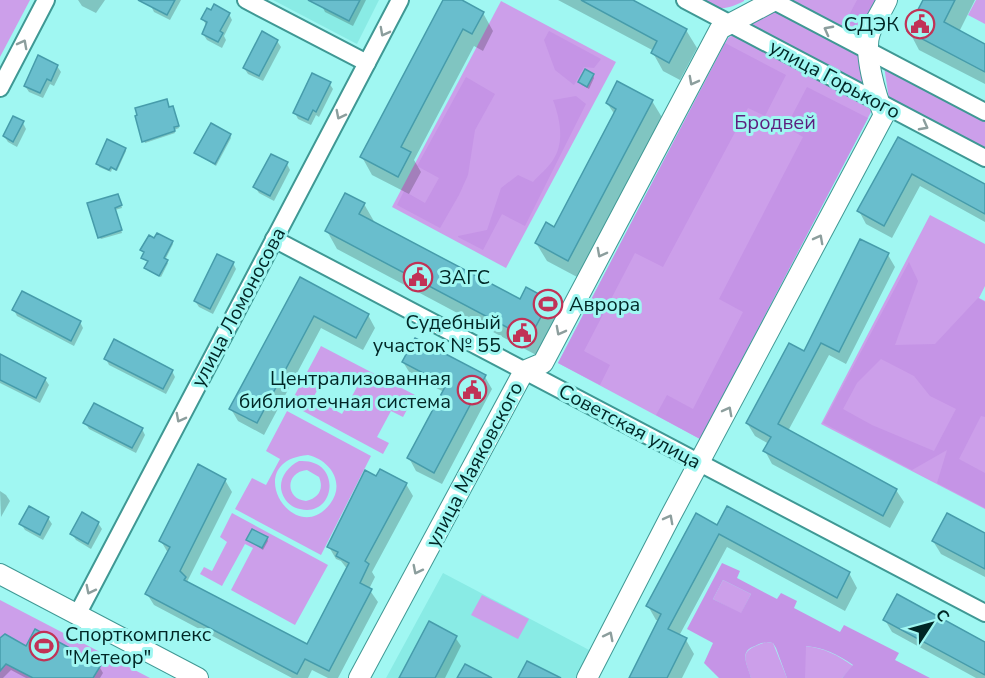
<svg xmlns="http://www.w3.org/2000/svg" width="985" height="678" font-family="'Nunito Sans',sans-serif">
	<style>
		.built { fill: #89ebe5 }
		.green { fill: #cc9fea; fill-rule: evenodd }
		.forest { fill: #c594e6; fill-rule: evenodd }
		.shadow { fill: #0003 }
		.building { fill: #69becd; stroke: #469cab; stroke-width: 1.5 }
		.lines { fill: none; stroke-linecap: round; stroke-linejoin: round }
		.minor-casing { stroke: #3f9894; stroke-width: 20 }
		.tertiary-casing { stroke: #3f9894; stroke-width: 22 }
		.minor { stroke: #fff; stroke-width: 16 }
		.tertiary { stroke: #fff; stroke-width: 20 }
		.oneway { stroke: #8c9e9d }
		.labels { text-anchor: middle; stroke-width: 6; stroke-linejoin: round; paint-order: stroke }
		.poi-label { font-size: 20px; fill: #002726; stroke: #a0f7f2; text-anchor: end }
		.street-label { font-size: 20px; fill: #002726; stroke: #a0f7f2 }
		.park-label { font-size: 20px; fill: #5d1f7e; stroke: #a0f7f2 }
	</style>
	<rect width="100%" height="100%" fill="#a0f7f2"/>
	<g class="built">
		<polygon points="273,0 379,0 357,44"/>
		<polygon points="443,573 591,651 577,678 386,678"/>
	</g>
	<g class="green">
		<polygon points="0,0 30,0 0,57"/>
		<path d="M699 0H744V1C725 11 717 10 699 0Z"/>
		<polygon points="787,0 879,0 863,30 871,112 700,439 558,363 728,38"/>
		<polygon points="976,0 985,0 985,24 968,15"/>
		<polygon points="501,1 616,62 506,268 392,207"/>
		<polygon points="884,66 985,119 985,150 889,99"/>
		<polygon points="930,215 985,244 985,286 979,298 985,301 985,509 821,424"/>
		<path d="M321 346 415 395 403 417 391 411 377 437 389 443 383 454 290 404ZM328 371 357 387 342 414 313 398Z"/>
		<path d="M287 411 371 456 321 555 235 509 252 478 266 485 280 459 266 451ZM308 455C330 460 346 483 330 504 294 550 239 461 308 455Z"/>
		<path d="M299 461C343 458 336 518 300 509 294 508 288 504 285 499 275 484 285 468 299 461ZM307 470 319 477C324 489 319 498 306 501 285 499 285 472 307 470Z"/>
		<polygon points="232,513 328,565 295,625 231,590 253,548 245,544 222,586 200,574 204,567 212,571 227,542 220,537"/>
		<polygon points="723,580 751,594 741,614 713,599"/>
		<polygon points="482,595 529,619 518,639 471,615"/>
		<polygon points="0,600 150,678 0,678"/>
		<path d="M766 642 773 643 787 678H751C743 654 740 651 766 642Z"/>
		<path d="M805 646C825 648 837 655 853 666L842 678H805Z"/>
	</g>
	<g class="forest">
		<polygon points="857,0 879,0 863,30 846,21"/>
		<polygon points="549,31 601,59 594,68 584,67 574,85 555,70 544,40"/>
		<polygon points="725,43 786,75 765,116 748,108 663,267 635,253 584,351 610,365 600,385 558,363"/>
		<polygon points="466,77 495,94 475,130 468,175 459,195 440,228 397,205 404,191 425,203 439,178 417,166"/>
		<polygon points="807,87 868,118 700,439 656,415 667,395 693,409 743,312 719,299 803,137 786,127"/>
		<path d="M576 96 586 104 525 226 502 214 483 250 458 237V236L487 230 501 188 518 175 533 182C539 175 548 168 553 160 565 142 560 119 553 100Z"/>
		<path d="M909 262 918 281 895 345 935 344 978 298 985 302V417L981 416 959 459 985 473V508L937 483 947 450 912 470 823 423ZM881 359 914 376 930 396 956 409 934 451 872 425 843 409 857 383Z"/>
		<path d="M722 563 740 571 737 578 777 599 781 593 797 601 794 608 840 632 844 625 899 653 895 660 930 678H842L853 665C837 654 825 648 806 646L805 678H787L776 648 773 643C766 641 762 643 755 646 738 651 748 666 751 678H719L704 663 713 643 687 629ZM723 580 751 594 741 613 713 599Z"/>
	</g>
	<g class="shadow">
		<polygon points="78,0 105,0 96,13 82,6"/>
		<polygon points="154,0 181,0 170,20 154,12 151,6"/>
		<polygon points="325,0 366,0 353,26 325,12 322,6"/>
		<polygon points="445,0 459,0 483,13 493,31 483,51 474,46 414,160 421,172 409,194 372,175 362,157"/>
		<polygon points="558,0 630,0 686,30 697,48 680,80 663,71 653,53 654,51"/>
		<polygon points="925,0 975,0 959,32 985,46 985,84 919,50 909,31"/>
		<polygon points="229,14 232,20 224,36 226,40 222,48 207,40 203,34 206,25 203,19"/>
		<polygon points="277,41 281,47 263,81 248,74 244,68"/>
		<polygon points="57,66 61,72 54,86 50,84 43,98 29,92 25,86"/>
		<polygon points="593,75 594,78 589,89 582,85 580,82"/>
		<polygon points="329,83 333,89 319,117 316,115 311,125 298,119 295,113"/>
		<polygon points="652,101 663,119 579,278 547,261 536,243 555,229 615,115 607,103"/>
		<polygon points="169,108 174,110 179,128 174,130 175,133 145,143 144,141"/>
		<polygon points="23,123 26,129 17,147 8,142 4,136"/>
		<polygon points="230,135 231,138 216,166 196,153"/>
		<polygon points="899,139 985,186 985,222 920,186 892,238 866,224 859,211"/>
		<polygon points="125,149 126,151 117,171 112,169 111,172 99,167 98,164"/>
		<polygon points="287,164 290,170 274,201 259,193 255,187"/>
		<polygon points="119,198 122,208 115,210 122,233 101,239 99,237"/>
		<polygon points="364,204 375,223 520,301 549,301 560,319 540,357 337,249 327,231"/>
		<polygon points="172,242 173,244 165,260 168,263 161,277 148,270 146,268 149,263 142,258 145,253 142,250"/>
		<polygon points="888,255 895,267 846,364 829,355 788,431 896,490 904,502 890,528 772,464 765,451 769,444 755,436 747,423"/>
		<polygon points="233,263 236,269 213,314 199,307 195,301"/>
		<polygon points="300,279 368,315 375,328 363,350 321,328 264,435 238,421 231,409"/>
		<polygon points="14,310 80,322 83,328 74,346 17,316"/>
		<polygon points="0,356 45,379 49,385 40,403 0,383"/>
		<polygon points="106,359 172,371 175,377 166,394 109,365"/>
		<polygon points="403,362 485,377 492,389 442,484 416,471 409,458 444,392 411,375"/>
		<polygon points="85,423 142,429 145,435 136,453 89,429"/>
		<polygon points="377,478 406,484 413,496 372,572 375,577 369,589 378,602 338,678 328,678 312,670 308,678 292,678 154,605 147,594 168,553 161,541 225,480 232,492 187,582 307,646 348,570 341,561 336,559 329,547"/>
		<polygon points="0,491 6,495 10,501 1,517"/>
		<polygon points="30,508 48,518 52,524 43,540 25,530 21,524"/>
		<polygon points="98,523 102,529 91,549 76,540 72,534"/>
		<polygon points="718,527 849,573 857,588 845,611 727,547 679,636 686,640 694,654 682,678 631,678 659,621 656,620 648,606"/>
		<polygon points="985,534 985,577 941,554 933,541"/>
		<polygon points="267,538 268,541 263,550 248,540"/>
		<polygon points="885,620 985,643 985,678 976,678 892,632"/>
		<polygon points="455,637 461,646 445,678 401,678"/>
		<polygon points="0,640 99,666 103,673 100,678 26,678 11,670 3,678 0,678"/>
	</g>
	<g class="building">
		<polygon points="138,0 175,0 167,15"/>
		<polygon points="308,0 360,0 349,21"/>
		<polygon points="443,0 462,0 484,12 472,34 463,29 401,147 411,152 398,177 360,157"/>
		<polygon points="581,0 633,0 687,29 669,63 651,53 657,41"/>
		<polygon points="923,0 955,0 944,22 985,44 985,72 907,31"/>
		<polygon points="214,4 230,13 220,31 223,33 218,42 202,34 207,22 201,19 207,8 211,10"/>
		<polygon points="262,31 278,40 259,76 243,68"/>
		<polygon points="38,55 58,65 51,81 47,79 40,93 24,86"/>
		<polygon points="585,69 594,74 587,87 578,82"/>
		<polygon points="312,73 331,82 316,112 313,110 308,120 293,113"/>
		<polygon points="617,81 653,100 568,261 535,243 546,222 554,227 616,109 606,103"/>
		<polygon points="167,99 169,107 173,106 179,126 174,127 175,131 142,142 135,116 137,115 135,108"/>
		<polygon points="13,116 24,121 13,142 3,136"/>
		<polygon points="211,123 231,134 215,164 194,153"/>
		<polygon points="898,137 985,184 985,214 912,174 884,226 857,211"/>
		<polygon points="107,139 126,148 116,170 111,167 109,170 96,164"/>
		<polygon points="271,154 288,162 270,196 253,187"/>
		<polygon points="345,193 365,203 359,214 520,299 526,287 550,300 529,339 325,231"/>
		<polygon points="118,194 122,205 115,208 122,230 98,238 87,203"/>
		<polygon points="157,233 173,241 164,258 168,260 159,276 144,268 148,261 141,258 144,252 140,250 149,235 154,238"/>
		<polygon points="860,239 889,253 839,352 821,343 778,424 897,489 883,516 763,451 771,437 746,423 789,343 804,351"/>
		<polygon points="217,254 234,262 210,309 194,301"/>
		<polygon points="300,277 369,314 356,338 314,316 257,423 229,409"/>
		<polygon points="22,291 81,321 71,341 12,310"/>
		<polygon points="415,338 486,375 434,473 407,458 446,385 402,362"/>
		<polygon points="114,339 173,370 163,389 104,359"/>
		<polygon points="0,354 46,378 36,398 0,380"/>
		<polygon points="94,403 143,428 132,448 83,423"/>
		<polygon points="198,464 226,479 180,571 186,577 184,580 307,644 349,563 336,556 338,552 327,547 365,470 376,476 380,469 407,483 365,561 369,564 360,583 372,589 329,671 305,659 297,674 145,594 170,547 159,541"/>
		<polygon points="29,506 49,517 40,535 19,524"/>
		<polygon points="727,506 850,572 837,598 719,534 668,629 687,638 667,678 629,678 661,614 646,606 696,513 717,525"/>
		<polygon points="82,512 99,522 88,544 70,534"/>
		<polygon points="947,513 985,533 985,569 932,541"/>
		<polygon points="252,529 268,537 262,548 246,540"/>
		<polygon points="897,594 985,642 985,675 883,620"/>
		<polygon points="429,621 457,636 435,678 399,678"/>
		<polygon points="35,629 101,665 93,678 33,678 6,664 0,671 0,638 5,634 26,646"/>
		<polygon points="527,661 561,678 518,678"/>
		<polygon points="465,664 492,678 457,678"/>
	</g>
	<g class="lines">
		<g class="minor-casing">
			<g id="minor">
				<polyline points="246,0 367,63"/>
				<polyline points="685,0 985,158"/>
				<polyline points="772,0 985,112"/>
				<polyline points="0,88 46,0"/>
				<polyline points="274,239 985,613"/>
				<polyline points="77,615 400,0"/>
			</g>
		</g>
		<g class="tertiary-casing">
			<g id="tertiary">
				<polyline points="0,574 198,678"/>
				<polyline points="359,678 524,371 543,363 720,29 775,0"/>
				<path d="M587 678 670 517 884 115C876 96 863 52 870 33 874 22 882 11 887 0"/>
			</g>
		</g>
		<use href="#minor" class="minor"/>
		<use href="#tertiary" class="tertiary"/>
	</g>
	<defs><path id="oneway-chevron" d="M-2-3.5L2.5 0L-2 3.5" fill="none" stroke-width="1.6" stroke-linecap="round" stroke-linejoin="round" transform="scale(1.5)"/></defs>
	<g class="oneway">
		<use href="#oneway-chevron" transform="translate(828 30) rotate(-152)"/>
		<use href="#oneway-chevron" transform="translate(384 32) rotate(118)"/>
		<use href="#oneway-chevron" transform="translate(23 44) rotate(-62)"/>
		<use href="#oneway-chevron" transform="translate(693 81) rotate(118)"/>
		<use href="#oneway-chevron" transform="translate(340 115) rotate(117)"/>
		<use href="#oneway-chevron" transform="translate(924 126) rotate(28)"/>
		<use href="#oneway-chevron" transform="translate(819 239) rotate(-62)"/>
		<use href="#oneway-chevron" transform="translate(601 253) rotate(118)"/>
		<use href="#oneway-chevron" transform="translate(560 331) rotate(118)"/>
		<use href="#oneway-chevron" transform="translate(728 411) rotate(-62)"/>
		<use href="#oneway-chevron" transform="translate(180 418) rotate(118)"/>
		<use href="#oneway-chevron" transform="translate(669 519) rotate(-62)"/>
		<use href="#oneway-chevron" transform="translate(417 570) rotate(117)"/>
		<use href="#oneway-chevron" transform="translate(90 590) rotate(117)"/>
		<use href="#oneway-chevron" transform="translate(609 636) rotate(-63)"/>
	</g>
	<defs>
		<g id="civic-ring" transform="scale(1.5)"><circle r="9.5" fill="#a0f7f2" stroke="#c13256" stroke-width="1.5"/><path d="M-.6-6.5H3V-4.5H.6V-3L4-1V1h2V6H-6V1h2V-1L-.6-3ZM-1.2 2.5V6h2.4V2.5Z" fill="#c13256"/></g>
		<g id="stadium-ring" transform="scale(1.5)"><circle r="9.5" fill="#a0f7f2" stroke="#c13256" stroke-width="1.5"/><path d="M0-5a6.5 5 0 1 0 0 10a6.5 5 0 1 0 0-10ZM-3.5-1.8h7v3.6h-7Z" fill="#c13256"/></g>
	</defs>
	<g fill-rule="evenodd">
		<use href="#civic-ring" x="920" y="24"/>
		<use href="#civic-ring" x="418" y="277"/>
		<use href="#stadium-ring" x="548" y="304"/>
		<use href="#civic-ring" x="522" y="333"/>
		<use href="#civic-ring" x="472" y="390"/>
		<use href="#stadium-ring" x="44" y="646"/>
	</g>
	<g class="labels">
		<g class="poi-label">
			<text x="899" y="31">СДЭК</text>
			<text x="439" y="284" text-anchor="start">ЗАГС</text>
			<text x="569" y="311" text-anchor="start">Аврора</text>
			<text x="501" y="329">Судебный<tspan x="501" dy="23">участок № 55</tspan></text>
			<text x="451" y="385">Централизованная<tspan x="451" dy="23">библиотечная система</tspan></text>
			<text x="65" y="641" text-anchor="start">Спорткомплекс<tspan x="65" dy="23">"Метеор"</tspan></text>
		</g>
		<g class="street-label">
			<text transform="translate(835 79) rotate(28)" y="7">улица Горького</text>
			<text transform="translate(238 307) rotate(-62)" y="7">улица Ломоносова</text>
			<text transform="translate(630 426) rotate(28)" y="7">Советская улица</text>
			<text transform="translate(474 464) rotate(-62)" y="7">улица Маяковского</text>
		</g>
		<g class="park-label">
			<text x="775" y="129">Бродвей</text>
		</g>
	</g>
	<g transform="translate(931 624) rotate(54)" stroke="#a0f7f2" stroke-width="4.5" paint-order="stroke">
	<path d="M0-4.5L10 22L0 15L-10 22Z" fill="#002726"/>
	<text y="-9" font-size="16" font-weight="bold" text-anchor="middle" fill="#002726">С</text>
	</g>
</svg>
